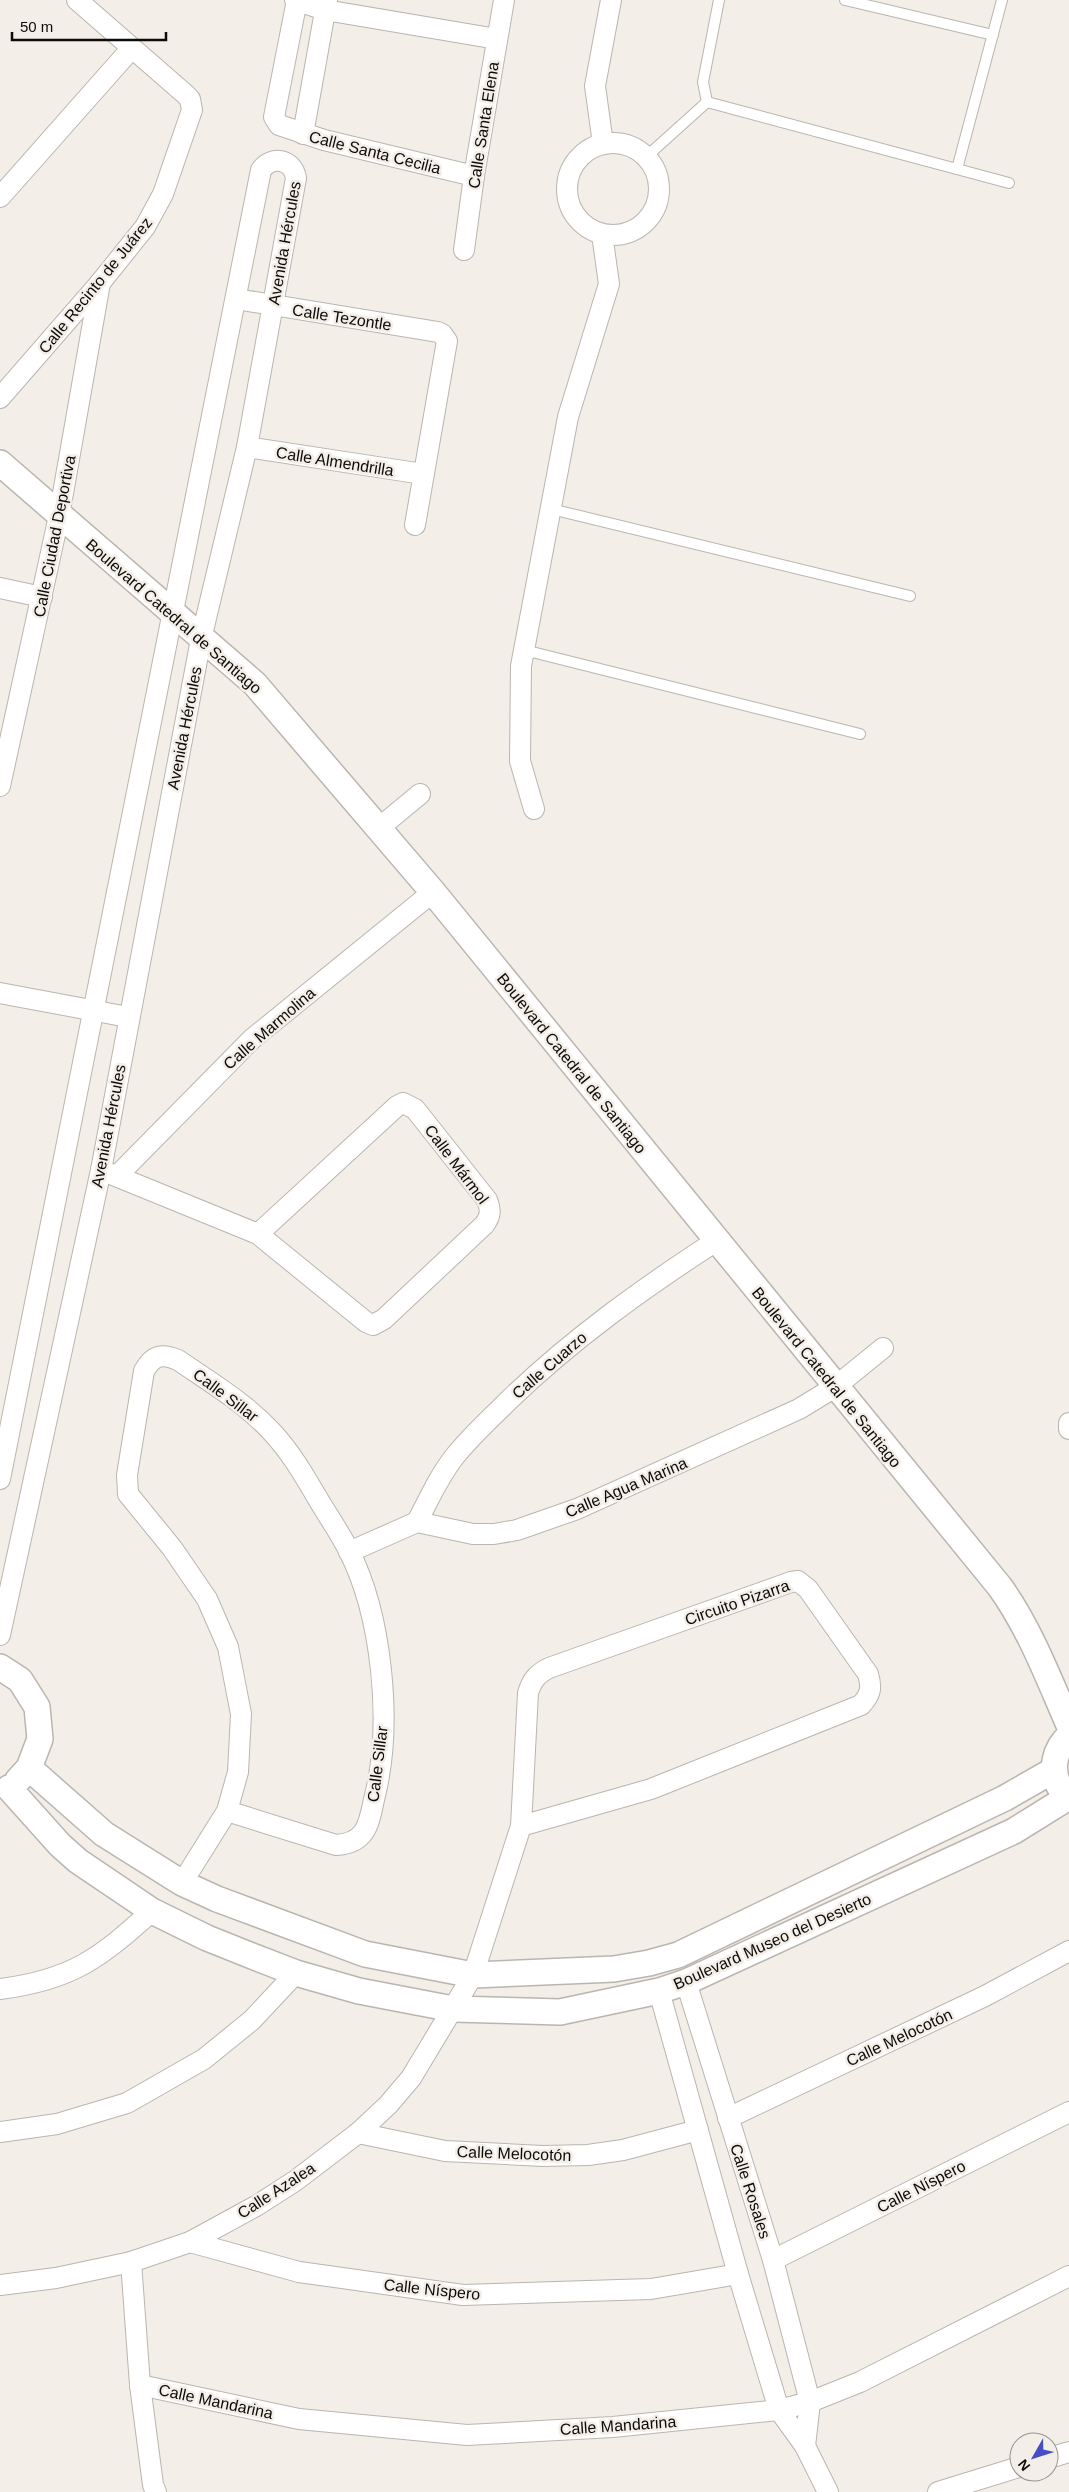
<svg xmlns="http://www.w3.org/2000/svg" width="1069" height="2492" font-family="Arial,sans-serif">
	<style>
		.lines { fill: none; stroke-linecap: round; stroke-linejoin: round }
		.service-casing { stroke: #bab5af; stroke-width: 12 }
		.minor-casing { stroke: #bab5af; stroke-width: 22 }
		.tertiary-casing { stroke: #bab5af; stroke-width: 28 }
		.service { stroke: #fff; stroke-width: 10 }
		.minor { stroke: #fff; stroke-width: 20 }
		.tertiary { stroke: #fff; stroke-width: 25 }
		.labels { text-anchor: middle; stroke-width: 5; stroke-linejoin: round; paint-order: stroke }
		.street-label { font-size: 16px; fill: #0d0b09; stroke: #f4eee8 }
	</style>
	<rect width="100%" height="100%" fill="#f4eee8"/>
	<g class="lines">
		<g class="service-casing">
			<g id="service">
				<polyline points="845,0 993,35"/>
				<polyline points="707,102 1009,183"/>
				<polyline points="707,102 703,82 719,0"/>
				<polyline points="646,157 707,102"/>
				<polyline points="957,169 1002,0"/>
				<polyline points="551,509 910,596"/>
				<polyline points="524,650 860,734"/>
			</g>
		</g>
		<g class="minor-casing">
			<g id="minor">
				<polyline points="295,0 325,10 497,39"/>
				<polyline points="297,0 274,117 279,125 324,140 474,176"/>
				<polyline points="303,134 327,0"/>
				<circle cx="613" cy="189" r="46"/>
				<polyline points="603,144 595,86 611,0"/>
				<polyline points="0,197 131,49"/>
				<polyline points="464,250 474,176 504,0"/>
				<polyline points="236,299 438,332 442,334 447,341 415,525"/>
				<polyline points="0,398 100,283 145,227 163,194 192,110 190,99 185,94 77,0"/>
				<polyline points="247,447 423,474"/>
				<polyline points="0,588 42,597"/>
				<polyline points="0,786 59,516 100,283"/>
				<polyline points="534,809 520,761 521,666 568,417 609,284 602,234"/>
				<polyline points="379,828 420,794"/>
				<polyline points="0,993 128,1017"/>
				<path d="M101 1170 258 1234 366 1322 373 1325 384 1319 484 1225C491 1216 491 1210 487 1200L415 1109 403 1103 397 1106 258 1234"/>
				<polyline points="117,1176 252,1039 433,892"/>
				<polyline points="1069,1423 1069,1429"/>
				<path d="M0 1479 261 170C272 155 293 159 296 178L247 447 201 639 101 1170 0 1635"/>
				<path d="M417 1522C429 1499 439 1476 455 1456 471 1436 490 1419 508 1401 571 1340 642 1289 716 1241"/>
				<polyline points="349,1552 417,1522 473,1534 494,1534 517,1530 577,1509 799,1409 835,1387 883,1348"/>
				<path d="M182 1883 227 1811 238 1772 241 1714 228 1647 207 1599 172 1548 128 1494 127 1475 144 1371C153 1355 162 1353 178 1360 210 1382 244 1402 271 1431 290 1451 304 1475 318 1499 328 1516 340 1533 349 1551 382 1616 392 1721 376 1791 369 1819 370 1843 336 1845L227 1811"/>
				<polyline points="686,1982 773,2260 810,2402 805,2446"/>
				<path d="M0 1989C72 1980 100 1958 152 1911"/>
				<polyline points="659,1991 738,2274 779,2410 805,2446 828,2492"/>
				<polyline points="728,2118 985,1996 1069,1951"/>
				<polyline points="0,2132 57,2124 127,2103 204,2059 252,2020 296,1973"/>
				<polyline points="358,2133 445,2151 543,2156 588,2155 623,2150 698,2130"/>
				<polyline points="190,2242 299,2272 463,2295 651,2289 738,2274"/>
				<polyline points="773,2260 1069,2112"/>
				<polyline points="131,2262 140,2385 153,2485 156,2492"/>
				<path d="M0 2285 56 2278 131 2262 190 2242 256 2206 295 2181 358 2133 388 2105 411 2078 473 1975 521 1826 528 1693C532 1680 537 1674 549 1668L791 1582 798 1581 808 1589 868 1674C872 1688 871 1694 861 1705L651 1789 521 1826"/>
				<polyline points="140,2385 299,2419 467,2435 613,2427 779,2410 810,2402 860,2382 1069,2276"/>
				<polyline points="1049,2458 1069,2452"/>
				<polyline points="938,2492 1019,2467"/>
			</g>
		</g>
		<g class="tertiary-casing">
			<g id="tertiary">
				<path d="M0 463 255 684 433 892 1000 1587C1030 1629 1048 1677 1069 1725"/>
				<polyline points="0,1667 20,1680 37,1707 40,1739 29,1768 18,1780"/>
				<polyline points="29,1768 104,1834 182,1883 217,1899 365,1954 473,1975 614,1969 649,1963 678,1955 1005,1798 1054,1770"/>
				<path d="M1059 1786C1050 1768 1055 1749 1069 1736"/>
				<polyline points="9,1788 60,1845 78,1861 152,1911 207,1938 252,1956 296,1973 359,1991 453,2009 560,2012 659,1991 686,1982 1014,1831 1067,1798"/>
			</g>
		</g>
		<use href="#service" class="service"/>
		<use href="#minor" class="minor"/>
		<use href="#tertiary" class="tertiary"/>
	</g>
	<g class="labels">
		<g class="street-label">
			<text transform="translate(483 125) rotate(-81)" y="6">Calle Santa Elena</text>
			<text transform="translate(375 152) rotate(14)" y="6">Calle Santa Cecilia</text>
			<text transform="translate(284 243) rotate(-80)" y="6">Avenida Hércules</text>
			<text transform="translate(95 285) rotate(-51)" y="6">Calle Recinto de Juárez</text>
			<text transform="translate(342 317) rotate(9)" y="6">Calle Tezontle</text>
			<text transform="translate(335 461) rotate(9)" y="6">Calle Almendrilla</text>
			<text transform="translate(54 536) rotate(-79)" y="6">Calle Ciudad Deportiva</text>
			<text transform="translate(174 616) rotate(41)" y="6">Boulevard Catedral de Santiago</text>
			<text transform="translate(184 728) rotate(-79)" y="6">Avenida Hércules</text>
			<text transform="translate(269 1028) rotate(-41)" y="6">Calle Marmolina</text>
			<text transform="translate(572 1063) rotate(51)" y="6">Boulevard Catedral de Santiago</text>
			<text transform="translate(108 1126) rotate(-79)" y="6">Avenida Hércules</text>
			<text transform="translate(457 1164) rotate(53)" y="6">Calle Mármol</text>
			<text transform="translate(549 1365) rotate(-41)" y="6">Calle Cuarzo</text>
			<text transform="translate(827 1377) rotate(51)" y="6">Boulevard Catedral de Santiago</text>
			<text transform="translate(226 1395) rotate(37)" y="6">Calle Sillar</text>
			<text transform="translate(626 1487) rotate(-23)" y="6">Calle Agua Marina</text>
			<text transform="translate(737 1602) rotate(-19)" y="6">Circuito Pizarra</text>
			<text transform="translate(377 1764) rotate(-83)" y="6">Calle Sillar</text>
			<text transform="translate(772 1941) rotate(-24)" y="6">Boulevard Museo del Desierto</text>
			<text transform="translate(899 2037) rotate(-25)" y="6">Calle Melocotón</text>
			<text transform="translate(514 2153) rotate(2)" y="6">Calle Melocotón</text>
			<text transform="translate(921 2186) rotate(-27)" y="6">Calle Níspero</text>
			<text transform="translate(276 2190) rotate(-33)" y="6">Calle Azalea</text>
			<text transform="translate(751 2191) rotate(72)" y="6">Calle Rosales</text>
			<text transform="translate(432 2289) rotate(6)" y="6">Calle Níspero</text>
			<text transform="translate(216 2401) rotate(12)" y="6">Calle Mandarina</text>
			<text transform="translate(618 2425) rotate(-4)" y="6">Calle Mandarina</text>
		</g>
	</g>
	<g transform="translate(1034 2457) rotate(231)"><circle r="24" fill="#f4eee8" stroke="#98938f"/>
	<path d="M0-4L9 19L0 12L-9 19Z" fill="#464ec3"/>
	<text y="-8" font-size="14" font-weight="bold" text-anchor="middle" fill="#0d0b09">N</text>
	</g>
	<path d="M12 32v8h154v-8" fill="none" stroke="#0d0b09" stroke-width="2.5"/>
	<text x="20" y="32" font-size="15" fill="#0d0b09" stroke="#f4eee8" stroke-width="4" paint-order="stroke">50 m</text>
</svg>
